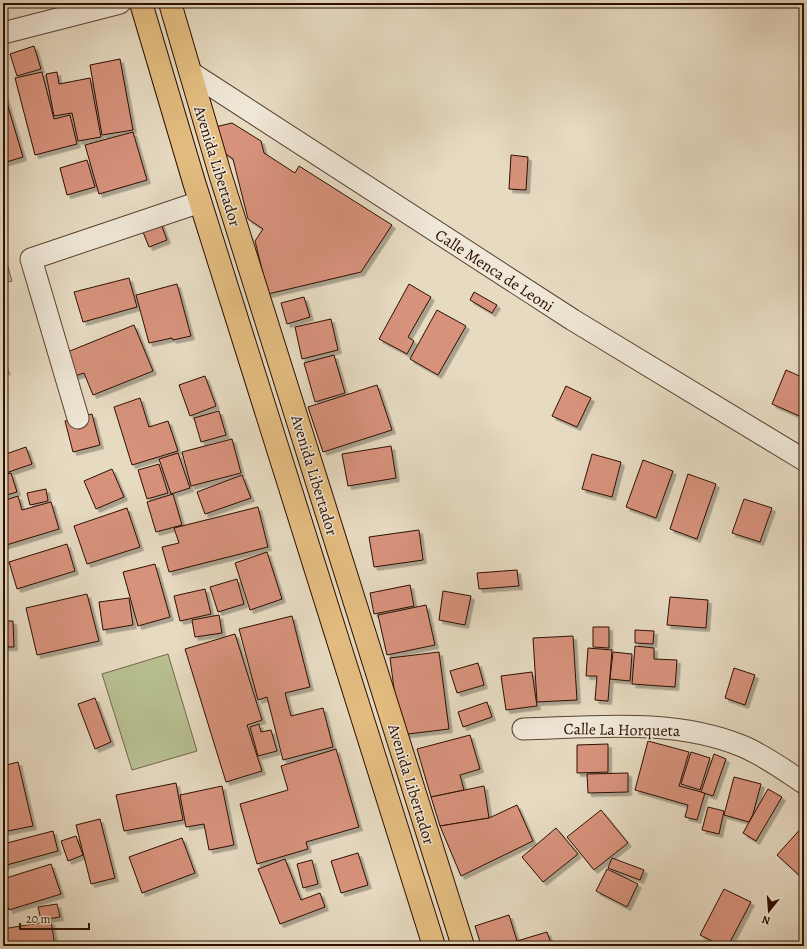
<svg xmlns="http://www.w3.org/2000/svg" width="807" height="949" font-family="Alegreya,serif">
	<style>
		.green { fill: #b7bf91; stroke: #726749 }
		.building { fill: #d7927b; stroke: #2d0f01; filter: url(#shadow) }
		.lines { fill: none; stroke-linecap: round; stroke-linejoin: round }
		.street-casing { stroke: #5b4231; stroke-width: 23 }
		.highway-casing { stroke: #2d0f01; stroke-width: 24 }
		.street { stroke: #efe7d7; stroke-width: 21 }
		.highway { stroke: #e3bd80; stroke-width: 22 }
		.labels { text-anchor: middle; stroke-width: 3; stroke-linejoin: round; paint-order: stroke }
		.street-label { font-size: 16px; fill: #2d0f01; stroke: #efe7d7 }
	</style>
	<defs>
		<filter id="shadow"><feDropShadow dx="3.5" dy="3.5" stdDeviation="0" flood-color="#0004"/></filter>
	</defs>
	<rect width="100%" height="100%" fill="#e6dac1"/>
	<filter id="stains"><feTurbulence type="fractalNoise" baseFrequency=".005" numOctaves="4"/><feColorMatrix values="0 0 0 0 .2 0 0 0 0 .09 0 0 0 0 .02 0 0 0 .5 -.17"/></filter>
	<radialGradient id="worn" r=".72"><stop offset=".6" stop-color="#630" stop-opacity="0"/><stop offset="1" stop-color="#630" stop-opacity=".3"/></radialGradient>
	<g class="green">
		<polygon points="3,249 12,281 3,283"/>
		<polygon points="168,654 197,751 132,770 102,674"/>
	</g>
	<g class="building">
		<polygon points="34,46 41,69 17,76 10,54"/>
		<polygon points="120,59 133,130 102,135 90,65"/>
		<polygon points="42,72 54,119 70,115 77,144 35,155 15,78"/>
		<polygon points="57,72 59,84 90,78 101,137 78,141 72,113 54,116 46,74"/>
		<polygon points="3,90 23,157 3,163"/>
		<polygon points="232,123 261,141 264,153 295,173 299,166 392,225 361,272 268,294 255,241 263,229 248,219 233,159 221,151 215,127"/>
		<polygon points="133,132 147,180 99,194 85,145"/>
		<polygon points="511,155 528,157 526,190 509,189"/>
		<polygon points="87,160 95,187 67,195 60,168"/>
		<polygon points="160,221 167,240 149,247 141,227"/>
		<polygon points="129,278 137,307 83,322 74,292"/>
		<polygon points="177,284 191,336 173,340 172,338 149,343 136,295"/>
		<polygon points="409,284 431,297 408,337 414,341 407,354 379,339"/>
		<polygon points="474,292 497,305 492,313 470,300"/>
		<polygon points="304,297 310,317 287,324 281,303"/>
		<polygon points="437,310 466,326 438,375 410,359"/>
		<polygon points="331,319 338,350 302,359 295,327"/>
		<polygon points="134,325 153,371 93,395 84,373 75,376 65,353"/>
		<polygon points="334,355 345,393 315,402 304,363"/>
		<polygon points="3,362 7,371 3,372"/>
		<polygon points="786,370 804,378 804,418 772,404"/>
		<polygon points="205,376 216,406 190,416 179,385"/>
		<polygon points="377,385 392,430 323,452 308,407"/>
		<polygon points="566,386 591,398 577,427 552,416"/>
		<polygon points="140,398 149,427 168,421 178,451 132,465 114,407"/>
		<polygon points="219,411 226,435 201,442 194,418"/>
		<polygon points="92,414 100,445 73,452 65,421"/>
		<polygon points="232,439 241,473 191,486 182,452"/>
		<polygon points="391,446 396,478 348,486 342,454"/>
		<polygon points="26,447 32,464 3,474 3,455"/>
		<polygon points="178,453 190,488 171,494 159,459"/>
		<polygon points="592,454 621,462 612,497 582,489"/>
		<polygon points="643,460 673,471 656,518 626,507"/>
		<polygon points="159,464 168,493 147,499 138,470"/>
		<polygon points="112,469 124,497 96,509 84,481"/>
		<polygon points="11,473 17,492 3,496 3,475"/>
		<polygon points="688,474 716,484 697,539 670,529"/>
		<polygon points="242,475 251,498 205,514 197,492"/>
		<polygon points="46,489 48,501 30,505 27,493"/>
		<polygon points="173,494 182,525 156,532 147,502"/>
		<polygon points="18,496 22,510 51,502 59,529 3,546 3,501"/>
		<polygon points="744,499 772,508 760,542 732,533"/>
		<polygon points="258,507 268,547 169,572 162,547 179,543 174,528"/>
		<polygon points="127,508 140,547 87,564 74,526"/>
		<polygon points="419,530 423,560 374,567 369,537"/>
		<polygon points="67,544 75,571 17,589 9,562"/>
		<polygon points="267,552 282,599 250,610 235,563"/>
		<polygon points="155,564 170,617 138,626 123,572"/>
		<polygon points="517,570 519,586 479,589 477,573"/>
		<polygon points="237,579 244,604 218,612 210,587"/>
		<polygon points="410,585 414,606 374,614 370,593"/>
		<polygon points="205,589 211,614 180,621 174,596"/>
		<polygon points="443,591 471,596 465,625 439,620"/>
		<polygon points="87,594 99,641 37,655 26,608"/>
		<polygon points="670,597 708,600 706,628 667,625"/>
		<polygon points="129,598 133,625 103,630 99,602"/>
		<polygon points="426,605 435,645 387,655 378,615"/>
		<polygon points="219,615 222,633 195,637 192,620"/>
		<polygon points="292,616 310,687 285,693 291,716 323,708 333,747 283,760 267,697 258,700 239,629"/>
		<polygon points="3,621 13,621 14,647 3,647"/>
		<polygon points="593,627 609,627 609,648 593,647"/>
		<polygon points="635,630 654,631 653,644 635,643"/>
		<polygon points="235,634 262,720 247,725 262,771 226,782 185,649"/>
		<polygon points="573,636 577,700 537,702 533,638"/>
		<polygon points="635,646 654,648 654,659 677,660 675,687 632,684"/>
		<polygon points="588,648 612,650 608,701 595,700 597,676 586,676"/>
		<polygon points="439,652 449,729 400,735 390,658"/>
		<polygon points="613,652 632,654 630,681 610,679"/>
		<polygon points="478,663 484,685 457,693 450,671"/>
		<polygon points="734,668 755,675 745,705 725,698"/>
		<polygon points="532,672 537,706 506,710 501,676"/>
		<polygon points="95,698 111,742 95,749 78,704"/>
		<polygon points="487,702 492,717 463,727 458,712"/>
		<polygon points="259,724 261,732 271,730 277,751 258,756 250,727"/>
		<polygon points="470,735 480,769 460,775 464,790 431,797 417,749"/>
		<polygon points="648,741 689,752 679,786 705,793 697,820 685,817 688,805 635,790"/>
		<polygon points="608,744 608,772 577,773 577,745"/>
		<polygon points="336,749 359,827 306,842 308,849 257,864 240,804 288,790 281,766"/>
		<polygon points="691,752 710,758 700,790 681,784"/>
		<polygon points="714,754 726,759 713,796 701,792"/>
		<polygon points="18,762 33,826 3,832 3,766"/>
		<polygon points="628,773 628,792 588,793 587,774"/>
		<polygon points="734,777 761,784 753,814 749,822 724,815"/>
		<polygon points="176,783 183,820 124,831 116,795"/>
		<polygon points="222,786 234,845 209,850 204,824 186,827 180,795"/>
		<polygon points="484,786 489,818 440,826 431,797"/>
		<polygon points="768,789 782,797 756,841 743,833"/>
		<polygon points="517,805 533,841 461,876 440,826 489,818"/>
		<polygon points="708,807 724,811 719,834 702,830"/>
		<polygon points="601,810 628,843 594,870 567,837"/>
		<polygon points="100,819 115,878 91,884 76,825"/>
		<polygon points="804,825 804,875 801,877 777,855"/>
		<polygon points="556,828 578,854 543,882 522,857"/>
		<polygon points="53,831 58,851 3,866 3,844"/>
		<polygon points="76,836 83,855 68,861 61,841"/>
		<polygon points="182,838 195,873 142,893 129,857"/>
		<polygon points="358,853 368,885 341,893 331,861"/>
		<polygon points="612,858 644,870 640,880 608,868"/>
		<polygon points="285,859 301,900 320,893 325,907 280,924 258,869"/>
		<polygon points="312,860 318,884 303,888 297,864"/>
		<polygon points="51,864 61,894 9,910 3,892 3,879"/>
		<polygon points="607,869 638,884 627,907 596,891"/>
		<polygon points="724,889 751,902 728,946 722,946 700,935"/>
		<polygon points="57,904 60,917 41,920 38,907"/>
		<polygon points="509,915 517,941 547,932 552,946 489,946 488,943 481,945 475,926"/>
		<polygon points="51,921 55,946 5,946 3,929"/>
		<polygon points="602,942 604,946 588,946"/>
	</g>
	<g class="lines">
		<g class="street-casing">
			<g id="street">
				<polyline points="3,33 120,3"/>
				<polyline points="190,72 573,320 804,460"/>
				<polyline points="78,418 31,259 200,202"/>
				<path d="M523 729C594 727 674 718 742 746 764 755 784 770 804 783"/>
			</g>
		</g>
		<g class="highway-casing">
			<g id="highway">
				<polyline points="141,3 194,182 434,946"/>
				<polyline points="170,3 220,174 463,946"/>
			</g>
		</g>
		<use href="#street" class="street"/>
		<use href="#highway" class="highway"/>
	</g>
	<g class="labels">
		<g class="street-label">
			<text transform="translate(218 166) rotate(73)" y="6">Avenida Libertador</text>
			<text transform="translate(495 270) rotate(33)" y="6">Calle Menca de Leoni</text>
			<text transform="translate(315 475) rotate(73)" y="6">Avenida Libertador</text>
			<text transform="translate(622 729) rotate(1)" y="6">Calle La Horqueta</text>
			<text transform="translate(412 784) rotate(73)" y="6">Avenida Libertador</text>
		</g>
	</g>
	<rect width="807" height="949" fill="none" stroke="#e6dac1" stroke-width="16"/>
	<rect x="4" y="4" width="799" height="941" fill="none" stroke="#2d0f01" stroke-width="2"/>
	<rect x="8" y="8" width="791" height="933" fill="none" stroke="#2d0f01"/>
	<g transform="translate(769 911) rotate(197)" stroke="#efe7d7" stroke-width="3" paint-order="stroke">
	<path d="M0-3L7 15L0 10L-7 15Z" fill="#2d0f01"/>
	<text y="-6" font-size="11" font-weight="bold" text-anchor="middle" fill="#2d0f01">N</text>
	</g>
	<path d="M20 923v6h69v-6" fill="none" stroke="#2d0f01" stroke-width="2"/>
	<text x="26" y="923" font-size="12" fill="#2d0f01" stroke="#efe7d7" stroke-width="3" paint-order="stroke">20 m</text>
	<rect width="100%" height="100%" filter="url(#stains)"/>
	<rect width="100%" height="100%" fill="url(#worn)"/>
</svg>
